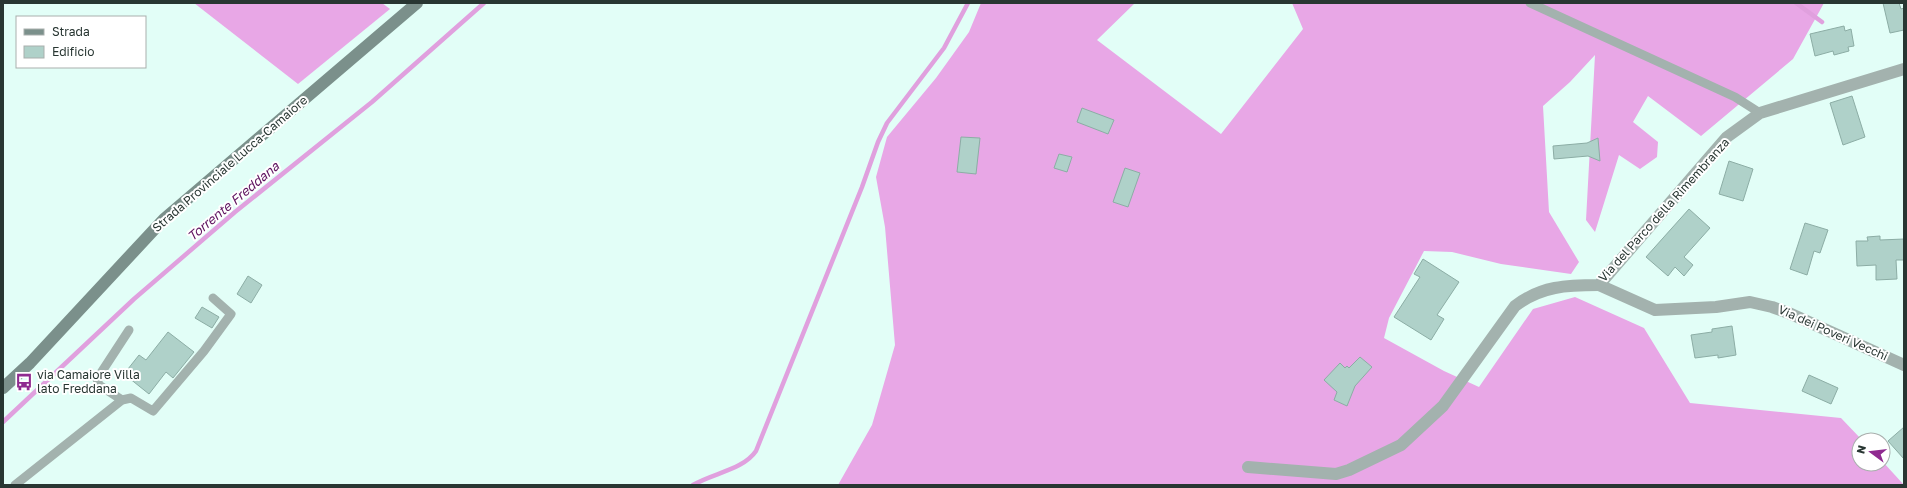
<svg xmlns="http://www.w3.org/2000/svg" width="1907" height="488" font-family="'Golos Text',sans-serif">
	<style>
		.forest { fill: #e8a7e6 }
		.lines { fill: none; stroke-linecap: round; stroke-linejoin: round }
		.stream { stroke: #e0a0de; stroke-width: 4.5 }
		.building { fill: #afd1c9; stroke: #8cada5 }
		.lane { stroke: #a3b2ae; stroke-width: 9 }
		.street { stroke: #a3b2ae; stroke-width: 12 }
		.secondary { stroke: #7b908b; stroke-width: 12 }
		.labels { text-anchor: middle; stroke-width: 4; stroke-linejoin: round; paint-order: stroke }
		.street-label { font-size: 12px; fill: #283632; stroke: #fff }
		.poi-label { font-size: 12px; fill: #283632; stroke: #fff; text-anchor: start }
		.water-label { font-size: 13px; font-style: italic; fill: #5d115e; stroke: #fff }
	</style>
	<rect width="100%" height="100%" fill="#e2fef7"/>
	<g class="forest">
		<polygon points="194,3 382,3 390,9 298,84"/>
		<polygon points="981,3 1135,3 1097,40 1221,134 1303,29 1292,3 1824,3 1793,59 1701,136 1648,96 1633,122 1658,142 1657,157 1640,169 1619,155 1595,232 1586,220 1595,55 1570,82 1543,106 1549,212 1579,262 1571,274 1501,264 1452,252 1424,251 1389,318 1384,338 1444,371 1479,387 1533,309 1575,297 1644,328 1690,403 1841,418 1862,440 1859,440 1859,464 1883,464 1883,462 1904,485 838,485 872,425 895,345 885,227 876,177 887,137 936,78 969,32"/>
	</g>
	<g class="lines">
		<g class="stream">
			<polyline points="1796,3 1822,22"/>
			<polyline points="3,422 134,299 235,212 372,102 484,3"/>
			<path d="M693 485C713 473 743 470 756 451L862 187 878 142 887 123 944 48 968 3"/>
		</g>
	</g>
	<g class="building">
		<polygon points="1883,3 1899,3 1901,9 1904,8 1904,30 1890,33"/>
		<polygon points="1844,26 1845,31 1851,29 1854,46 1848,47 1849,51 1834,55 1833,51 1815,56 1810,34"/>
		<polygon points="1852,96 1865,137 1843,145 1830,103"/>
		<polygon points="1082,108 1114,120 1108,134 1077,122"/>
		<polygon points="961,137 980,138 976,174 957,172"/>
		<polygon points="1598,138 1600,161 1588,156 1554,159 1553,146 1587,143"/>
		<polygon points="1059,154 1072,157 1067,172 1054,168"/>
		<polygon points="1729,161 1753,169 1743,201 1719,194"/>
		<polygon points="1125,168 1140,173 1128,207 1113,202"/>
		<polygon points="1689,209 1710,228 1684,257 1693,265 1684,276 1675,267 1668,276 1646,257"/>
		<polygon points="1805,223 1828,230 1820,253 1814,251 1807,275 1790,269"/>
		<polygon points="1880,236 1880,240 1904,239 1904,260 1896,260 1897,279 1876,280 1876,265 1857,266 1856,241 1868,241 1867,237"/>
		<polygon points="1423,259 1459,282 1437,315 1444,319 1431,340 1394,317 1420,277 1414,274"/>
		<polygon points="248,276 262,285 251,303 237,294"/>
		<polygon points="202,307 219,317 212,328 195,318"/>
		<polygon points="1732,326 1736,355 1718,358 1718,355 1695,358 1691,335 1712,332 1712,329"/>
		<polygon points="168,332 194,352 173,378 166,372 149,394 124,374 139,355 146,360"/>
		<polygon points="1360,357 1372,367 1355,386 1347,406 1334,400 1337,392 1324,380 1340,363 1345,368 1347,366 1349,368"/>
		<polygon points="1809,375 1838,388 1831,404 1802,391"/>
		<polygon points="1904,427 1904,459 1888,441"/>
	</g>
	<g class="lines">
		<g class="lane">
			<polyline points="1530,3 1735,97 1760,113"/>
			<polyline points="122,400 99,385 97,379 129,330"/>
			<polyline points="15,485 122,400 131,398 153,411 204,351 231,314 213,298"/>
		</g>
		<g class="street">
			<polyline points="1599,285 1655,310 1716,307 1750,302 1772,307 1791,314 1904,365"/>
			<path d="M1248 467 1336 474 1349 470 1401 445 1443 406 1515 306C1541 286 1567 285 1599 285L1727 137 1760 113 1904 69"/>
		</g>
		<polyline class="secondary" points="3,388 30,363 164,219 417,3"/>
	</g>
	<defs>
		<g id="bus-bare" transform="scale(1.38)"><path d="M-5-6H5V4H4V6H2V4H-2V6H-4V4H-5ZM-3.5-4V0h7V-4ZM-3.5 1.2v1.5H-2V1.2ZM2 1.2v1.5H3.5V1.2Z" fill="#8f2a90" stroke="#fff" stroke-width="2.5" paint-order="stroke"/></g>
	</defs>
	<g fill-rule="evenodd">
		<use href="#bus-bare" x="24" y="382"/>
	</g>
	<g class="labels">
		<g class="street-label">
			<text transform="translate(230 164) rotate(-41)" y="4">Strada Provinciale Lucca-Camaiore</text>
			<text transform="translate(1664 210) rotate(-48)" y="4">Via del Parco della Rimembranza</text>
			<text transform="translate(1833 333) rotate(24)" y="4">Via dei Poveri Vecchi</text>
		</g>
		<g class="poi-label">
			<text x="37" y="379">via Camaiore Villa<tspan x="37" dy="14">lato Freddana</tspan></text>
		</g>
		<g class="water-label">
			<text transform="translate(233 201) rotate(-40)" y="5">Torrente Freddana</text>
		</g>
	</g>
	<rect width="1907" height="488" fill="none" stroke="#283632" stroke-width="8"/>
	<rect x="16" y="16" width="130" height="52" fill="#ffffff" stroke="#a9afad"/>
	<rect x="24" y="29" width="20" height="6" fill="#7b908b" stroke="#a9afad"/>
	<text x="52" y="36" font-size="12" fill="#283632">Strada</text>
	<rect x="24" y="46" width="20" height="12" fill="#afd1c9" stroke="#a9afad"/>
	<text x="52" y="56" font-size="12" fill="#283632">Edificio</text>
	<g transform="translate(1871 452) rotate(285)"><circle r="19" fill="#ffffff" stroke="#a9afad"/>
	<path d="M0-3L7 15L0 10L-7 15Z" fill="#8f2a90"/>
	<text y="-6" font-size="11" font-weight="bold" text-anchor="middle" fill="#283632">N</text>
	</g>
</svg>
